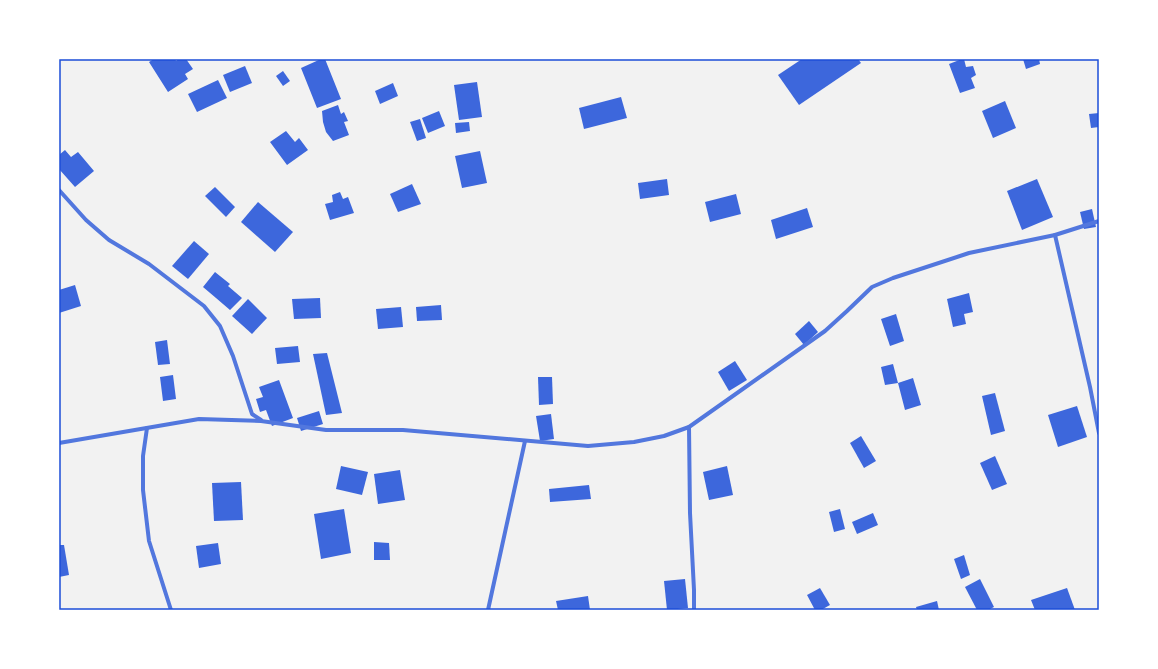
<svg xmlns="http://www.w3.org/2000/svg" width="1158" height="669" font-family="Ubuntu,sans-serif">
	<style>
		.building { fill: #3d67dc }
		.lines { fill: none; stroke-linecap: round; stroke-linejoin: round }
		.minor { stroke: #5277de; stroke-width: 4 }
		.neatline { fill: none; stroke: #1d4ed8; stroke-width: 1.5 }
	</style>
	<rect width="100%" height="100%" fill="#f2f2f2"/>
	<g class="building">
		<polygon points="154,59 175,59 176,61 179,59 186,59 193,69 185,74 188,79 168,92 149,62"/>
		<polygon points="321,59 325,59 341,99 317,108 301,68"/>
		<polygon points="802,59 858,59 861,63 799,105 778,75"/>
		<polygon points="962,59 964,59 966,67 973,66 976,75 971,78 975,88 960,93 949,64"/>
		<polygon points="1023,59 1039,59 1040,64 1026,69"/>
		<polygon points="245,66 252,83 230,92 223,75"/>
		<polygon points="283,71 290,81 283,86 276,76"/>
		<polygon points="218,80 227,98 197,112 188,94"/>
		<polygon points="477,82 482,117 459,120 454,85"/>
		<polygon points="393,83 398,96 380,104 375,91"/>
		<polygon points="621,97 627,118 584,129 579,108"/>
		<polygon points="1005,101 1016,128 993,138 982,111"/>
		<polygon points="338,105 341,114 344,112 348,121 344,122 349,135 333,141 326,132 323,122 322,111"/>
		<polygon points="439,111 445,126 428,133 422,118"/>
		<polygon points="1099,113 1099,127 1091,128 1089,114"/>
		<polygon points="420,119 426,138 417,141 410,122"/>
		<polygon points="469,122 470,131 456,133 455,123"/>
		<polygon points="286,131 295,142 299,138 308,150 287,165 270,142"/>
		<polygon points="65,150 71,157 78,152 94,171 75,187 59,169 59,155"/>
		<polygon points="480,151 487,183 462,188 455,156"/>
		<polygon points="667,179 669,195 640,199 638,183"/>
		<polygon points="1037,179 1053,217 1022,230 1007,191"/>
		<polygon points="412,184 421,204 398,212 390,194"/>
		<polygon points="215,187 235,207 226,217 205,196"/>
		<polygon points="340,192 343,199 348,197 354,213 330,220 325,204 333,202 332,195"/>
		<polygon points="736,194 741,214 710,222 705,202"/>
		<polygon points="258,202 293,232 275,252 241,222"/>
		<polygon points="807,208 813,227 776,239 771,220"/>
		<polygon points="1092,209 1096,227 1084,229 1080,212"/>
		<polygon points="194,241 209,254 188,279 172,266"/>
		<polygon points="215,272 230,284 228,286 242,298 230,310 216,298 203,287"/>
		<polygon points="75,285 81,306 59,313 59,290"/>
		<polygon points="969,293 973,312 964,314 966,324 953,327 947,299"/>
		<polygon points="320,298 321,318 294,319 292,299"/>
		<polygon points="248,299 267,318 252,334 232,316"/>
		<polygon points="441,305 442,320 417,321 416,307"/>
		<polygon points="401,307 403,327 378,329 376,309"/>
		<polygon points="896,314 904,341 890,346 881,319"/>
		<polygon points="809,321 818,332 804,345 795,334"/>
		<polygon points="167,340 170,364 158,365 155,342"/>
		<polygon points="298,346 300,362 277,364 275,348"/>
		<polygon points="327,353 342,413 326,415 313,354"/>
		<polygon points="735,361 747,380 729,391 718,372"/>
		<polygon points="893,364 898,383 913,378 921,405 905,410 898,383 885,385 881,367"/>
		<polygon points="173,375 176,399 163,401 160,377"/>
		<polygon points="538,377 552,377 553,404 539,405"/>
		<polygon points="279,380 293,418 272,426 266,410 260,412 256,399 263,397 259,387"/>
		<polygon points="995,393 1005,431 991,435 982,396"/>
		<polygon points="1077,406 1087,437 1058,447 1048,415"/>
		<polygon points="319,411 323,424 301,431 297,418"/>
		<polygon points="551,414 554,439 540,441 536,416"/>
		<polygon points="861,436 876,461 864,468 850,443"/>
		<polygon points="995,456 1007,484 992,490 980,463"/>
		<polygon points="341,466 368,472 362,495 336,489"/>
		<polygon points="727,466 733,495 709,500 703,472"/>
		<polygon points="400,470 405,500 378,504 374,474"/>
		<polygon points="241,482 243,520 214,521 212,483"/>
		<polygon points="589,485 591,499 550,502 549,489"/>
		<polygon points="344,509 351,553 321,559 314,514"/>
		<polygon points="840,509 845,529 834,532 829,512"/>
		<polygon points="873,513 878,525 857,534 852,522"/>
		<polygon points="374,542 389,543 390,560 374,560"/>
		<polygon points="218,543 221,564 199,568 196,546"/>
		<polygon points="59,545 64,545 69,575 59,577"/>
		<polygon points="964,555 970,575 961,579 954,559"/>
		<polygon points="685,579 688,608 667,610 664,581"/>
		<polygon points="980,579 994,607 988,610 977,610 965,587"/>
		<polygon points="820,588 830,605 821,610 815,610 807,595"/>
		<polygon points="1067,588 1075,610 1035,610 1031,600"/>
		<polygon points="588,596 590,610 558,610 556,601"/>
		<polygon points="937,601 939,610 917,610 916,607"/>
	</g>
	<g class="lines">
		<g class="minor">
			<polyline points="59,190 86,220 109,240 149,264 204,306 220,326 233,356 252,414 261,420"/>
			<polyline points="1055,235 1090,387 1099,433"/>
			<polyline points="689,427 690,513 694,590 694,610"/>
			<polyline points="147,428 143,456 143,490 149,541 171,610"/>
			<polyline points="59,443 199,419 261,421 326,430 403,430 588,446 634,442 664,436 689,427 825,331 847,311 872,287 893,278 969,253 1055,235 1099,221"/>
			<polyline points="488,610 525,441"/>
		</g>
	</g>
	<rect width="1158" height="669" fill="none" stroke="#ffffff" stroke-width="120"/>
	<rect x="60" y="60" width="1038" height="549" class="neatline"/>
</svg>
